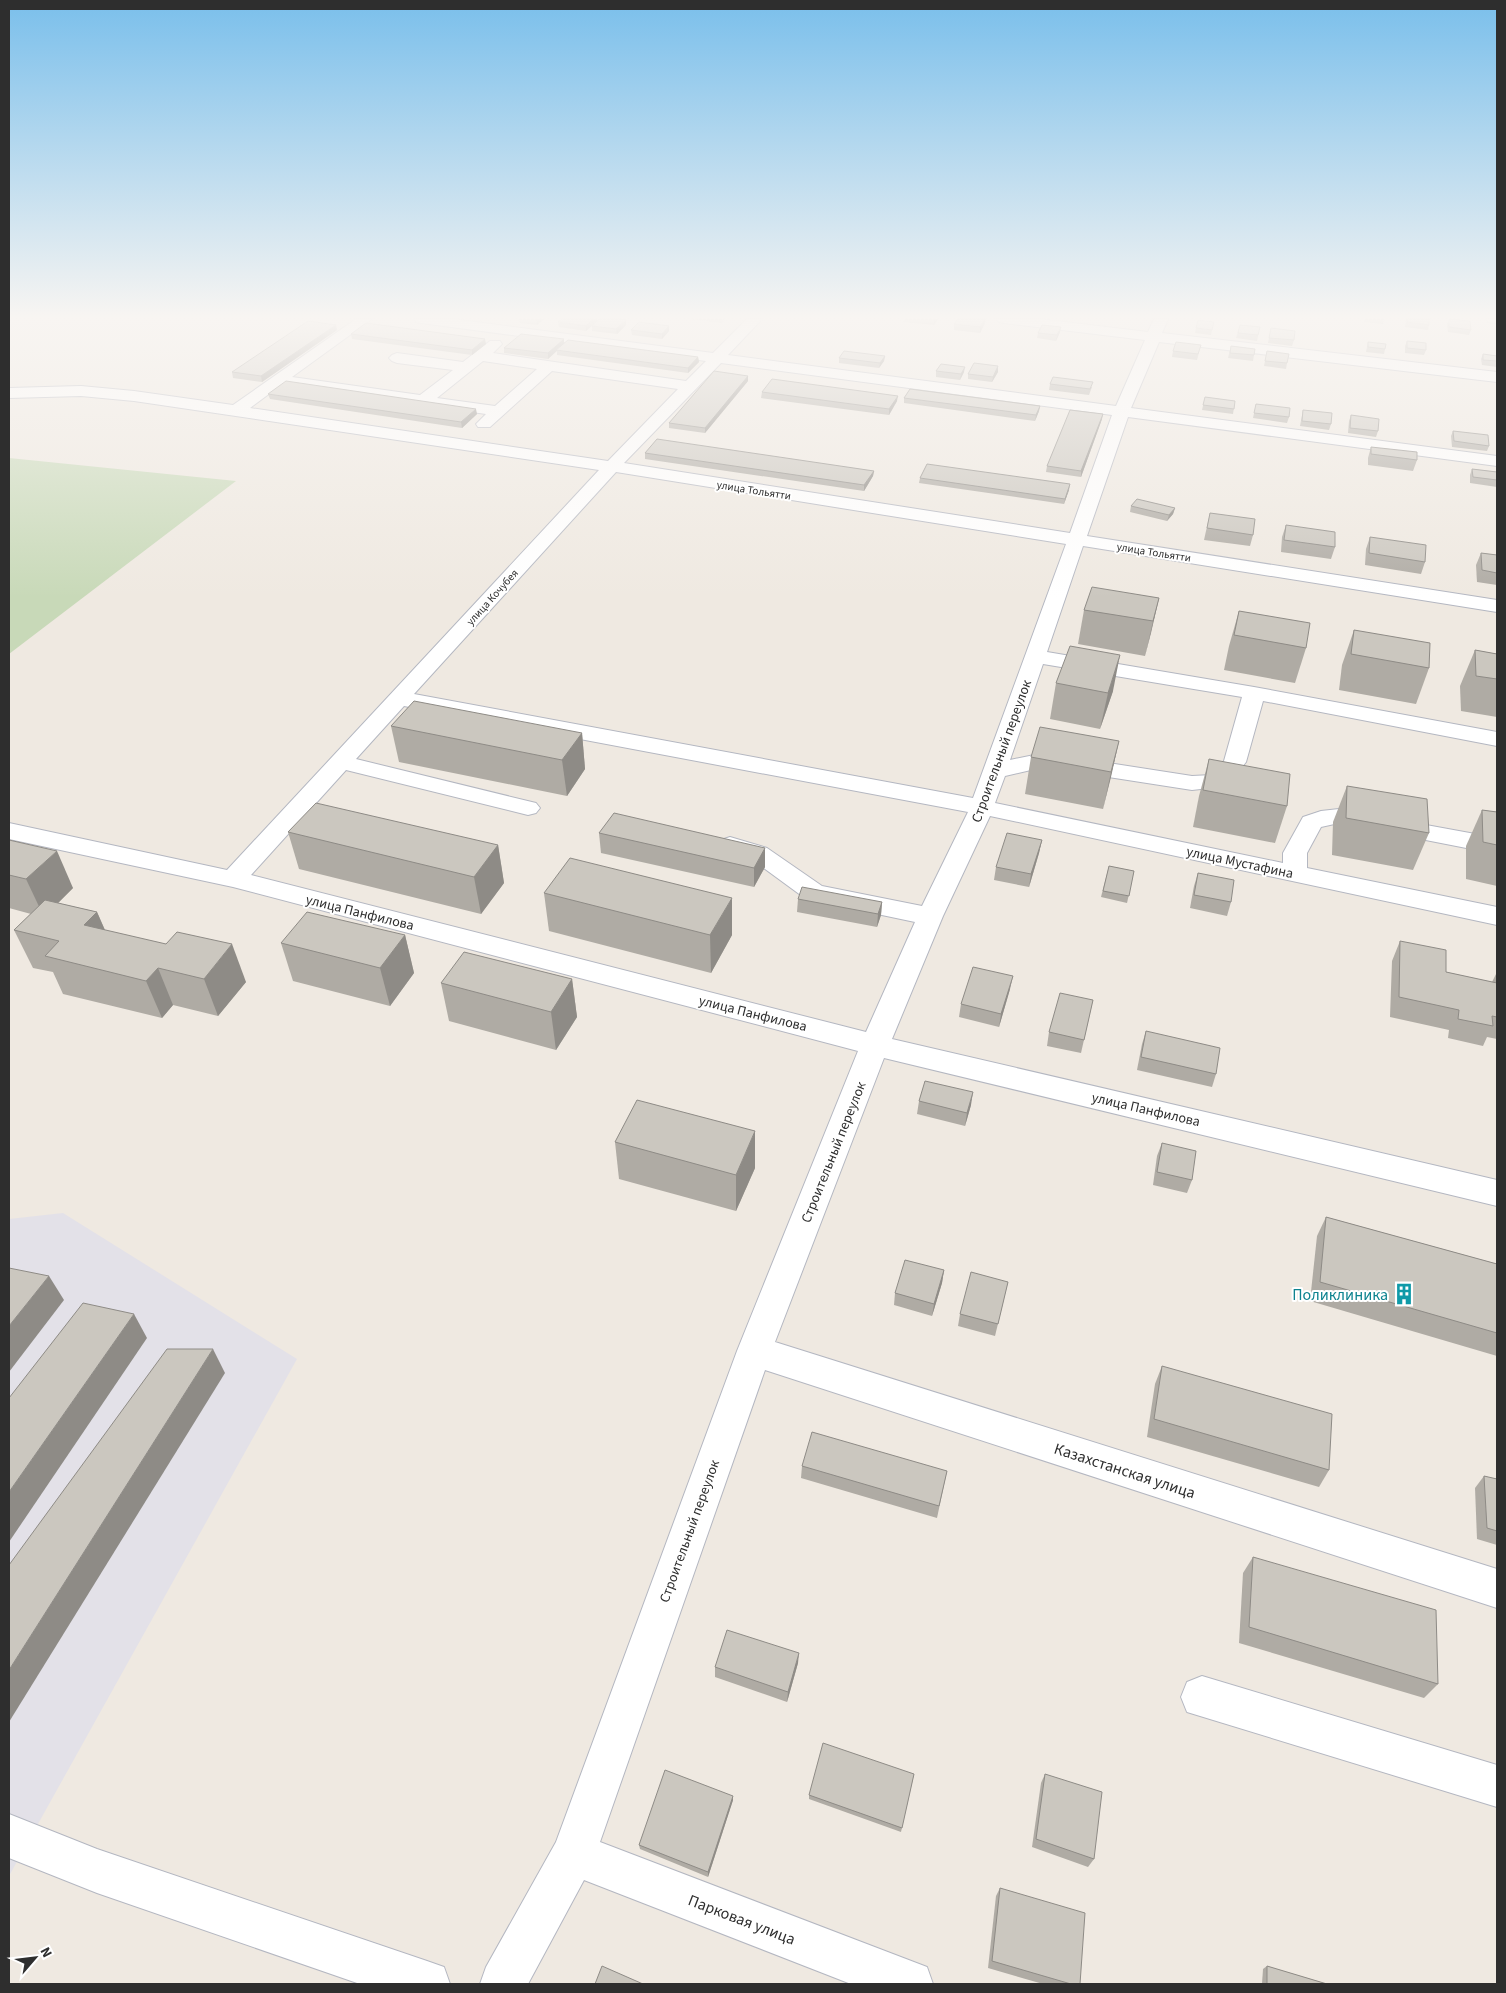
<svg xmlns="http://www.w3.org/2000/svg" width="1506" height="1993" font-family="'Source Sans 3',sans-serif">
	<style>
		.industrial { fill: #e3e1e8 }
		.cemetery { fill: #c8d9b8 }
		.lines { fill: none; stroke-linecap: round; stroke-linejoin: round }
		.minor-casing { stroke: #b4b7c1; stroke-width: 2 }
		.minor { fill: #fff; fill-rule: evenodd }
		.wall { fill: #afaba4 }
		.shaded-wall { fill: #8e8b86 }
		.building { fill: #cbc7bf; stroke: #8e8b86 }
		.labels { text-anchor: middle; stroke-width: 4; stroke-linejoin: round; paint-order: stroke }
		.far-street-label { font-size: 11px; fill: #2e2e2e; stroke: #fff }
		.street-label { font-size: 14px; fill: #2e2e2e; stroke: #fff }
		.near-culture-label { font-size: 16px; fill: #0d838f; stroke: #fff; text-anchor: end }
		.near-street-label { font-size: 16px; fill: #2e2e2e; stroke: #fff }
	</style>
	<rect width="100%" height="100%" fill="#efe9e1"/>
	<polygon class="industrial" points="63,1213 297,1359 9,1876 9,1219"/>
	<polygon class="cemetery" points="9,458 236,481 9,654"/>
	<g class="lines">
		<g class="minor-casing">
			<g id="minor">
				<path d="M356 319H372L292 377 420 395 453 370 397 363 392 361 389 358 392 355 397 353 463 362 490 341H500L502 344 493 353 686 381 706 361 421 323 416 322 414 319H453L713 353 747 319H762L728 355 1116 406 1145 340 1004 323 999 322 997 319H1040L1148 332 1154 319H1168L1162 333 1497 372V382L1159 342 1131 408 1497 456V466L1128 417 1087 536 1497 600V612L1083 546 1047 652 1254 687 1497 732V746L1263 701 1246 762 1227 786 1192 790 1044 767 1005 776 995 803 1283 863V853L1303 817 1321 811 1339 809 1497 838V854L1339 823 1321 827 1307 853V868L1497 907V925L990 816 943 916 892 1039 1497 1180V1206L884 1058 775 1342 1497 1569V1608L765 1370 600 1842 927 1967 933 1984H851L584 1880 528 1984H480L486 1967 556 1842 737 1351 858 1051 233 887 9 839V823L227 870 599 470 134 401 81 396 9 398V388L81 386 134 391 233 405ZM483 361 537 369 495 406 437 398ZM721 363 1112 415 1070 533 624 463ZM552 371 678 389 608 461 250 408 281 385 486 414 476 424 478 427H490ZM616 472 1066 544 973 798 414 694ZM1043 664 1242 697 1224 761 1212 775 1192 776 1044 753 1010 760ZM404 706 968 812 922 906 822 886 767 848 730 837 721 840 718 845 721 850 754 861 806 899 915 922 866 1032 251 875 346 770 528 815 536 813 540 808 536 803 356 759Z"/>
				<polygon points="1486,319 1497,319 1497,323 1488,322"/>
				<polygon points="1202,1676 1497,1765 1497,1807 1187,1712 1181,1697 1187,1682"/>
				<polygon points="9,1814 97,1849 427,1961 444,1967 450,1984 360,1984 97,1893 9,1858"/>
			</g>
		</g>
		<use href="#minor" class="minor"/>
	</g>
	<g class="wall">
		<polygon points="519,319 544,319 537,325 520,323"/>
		<polygon points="562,319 597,319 597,321 626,325 617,334 592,331 592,326 586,331 559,327 558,322"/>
		<polygon points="691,319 725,319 722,323"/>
		<polygon points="904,319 938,319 934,325 903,322"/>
		<polygon points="958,319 986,319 985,323 980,333 954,330 954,324"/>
		<polygon points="1364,319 1384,319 1383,324 1364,322"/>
		<polygon points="1406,319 1429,319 1429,325 1428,330 1405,327"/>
		<polygon points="1449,319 1471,330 1469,335 1448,332 1447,324"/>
		<polygon points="1214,322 1211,335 1195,333 1196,328"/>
		<polygon points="1240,325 1260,327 1257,341 1236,338"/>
		<polygon points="1061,327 1060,332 1056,341 1037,338 1038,333"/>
		<polygon points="1271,328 1294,340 1292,346 1268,343"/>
		<polygon points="337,330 262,382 233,378 232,372"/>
		<polygon points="631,330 669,331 662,339 632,335"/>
		<polygon points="351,334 486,344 472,355 352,339"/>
		<polygon points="1407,341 1426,350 1424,355 1405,353 1405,346"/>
		<polygon points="1368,342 1385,349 1384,354 1366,352"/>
		<polygon points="564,343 698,357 699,362 688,373 557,355 557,351 548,359 504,353 504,348"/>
		<polygon points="1201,345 1197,360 1172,357 1173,351"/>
		<polygon points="1231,346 1255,349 1253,361 1228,358"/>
		<polygon points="1267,351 1287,363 1286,369 1264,366"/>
		<polygon points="1483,354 1497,356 1497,367 1482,365 1481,359"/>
		<polygon points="885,356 884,361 879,368 839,363 839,358"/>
		<polygon points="936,371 964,372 960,380 936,377"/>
		<polygon points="998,372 992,382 968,379 968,374"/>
		<polygon points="748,381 705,433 669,428 669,423"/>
		<polygon points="1050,384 1092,387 1089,395 1049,390"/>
		<polygon points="762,392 897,401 889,415 761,398"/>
		<polygon points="268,394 477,414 462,428 270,399"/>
		<polygon points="1205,397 1235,401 1233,414 1202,410"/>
		<polygon points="904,398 1040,406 1039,411 1035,421 904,403"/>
		<polygon points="1256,404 1289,417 1287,423 1253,418"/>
		<polygon points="1303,410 1331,424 1329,430 1300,426"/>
		<polygon points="1351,415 1378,431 1376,437 1348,433 1349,421"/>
		<polygon points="1102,419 1081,477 1046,472 1047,466"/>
		<polygon points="1453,431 1489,446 1487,451 1452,447 1451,436"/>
		<polygon points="1371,447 1417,460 1413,471 1368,465 1368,458"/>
		<polygon points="645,453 874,471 873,476 864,491 645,459"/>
		<polygon points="1472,469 1497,472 1497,487 1470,483 1470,475"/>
		<polygon points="920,478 1069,490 1064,504 919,483"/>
		<polygon points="1131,506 1175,508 1173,514 1167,521 1130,512"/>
		<polygon points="1210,513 1253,535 1250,546 1204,540"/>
		<polygon points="1286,525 1335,547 1331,559 1281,552 1282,537"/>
		<polygon points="1370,537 1425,562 1421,574 1365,565 1366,549"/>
		<polygon points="1481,553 1497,555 1497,585 1477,582 1476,565"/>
		<polygon points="1159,598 1145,656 1078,644 1084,610"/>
		<polygon points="1239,611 1306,648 1295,683 1224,670 1229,646"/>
		<polygon points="1354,630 1429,668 1416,704 1339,690 1342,665"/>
		<polygon points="1475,650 1497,654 1497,717 1461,711 1460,686"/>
		<polygon points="1056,683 1113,691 1100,729 1050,719"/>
		<polygon points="391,726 582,733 585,769 567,796 399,762"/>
		<polygon points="1119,741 1103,809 1025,794 1031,757"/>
		<polygon points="1209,759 1287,806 1275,843 1193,827 1199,796"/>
		<polygon points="1347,786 1429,833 1413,870 1332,855 1333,822"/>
		<polygon points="1482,810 1497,812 1497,886 1466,879 1466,846"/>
		<polygon points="288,832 498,845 504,883 481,914 299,869"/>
		<polygon points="599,833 765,848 765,867 754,887 601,853"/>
		<polygon points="9,840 73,888 58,903 97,912 105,930 246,982 218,1016 173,1005 162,1018 63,994 53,972 33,968 14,930 31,914 9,908"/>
		<polygon points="1042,840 1039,853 1029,887 994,880 996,867"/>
		<polygon points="1109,866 1134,871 1127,903 1101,897"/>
		<polygon points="1198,873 1231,902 1227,916 1190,908 1194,886"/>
		<polygon points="544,893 732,935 711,973 549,931"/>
		<polygon points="798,899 882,902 881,915 877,927 797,912"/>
		<polygon points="405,935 414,973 390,1006 293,981 281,943"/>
		<polygon points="1400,941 1446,972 1492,982 1497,972 1497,1039 1487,1037 1483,1046 1448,1038 1449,1030 1390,1017 1392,961"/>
		<polygon points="572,979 577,1017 556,1050 449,1021 441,983"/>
		<polygon points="1010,989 999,1027 959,1017 961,1004"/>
		<polygon points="1093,1000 1081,1053 1047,1046 1049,1032"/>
		<polygon points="1146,1031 1216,1074 1212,1087 1137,1070 1142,1044"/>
		<polygon points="919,1101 971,1105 965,1126 917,1114"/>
		<polygon points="615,1142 755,1168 736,1211 619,1179"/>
		<polygon points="1162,1143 1192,1180 1187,1193 1153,1185 1157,1156"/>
		<polygon points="1326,1217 1497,1264 1497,1356 1310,1301 1317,1236"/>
		<polygon points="944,1270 942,1283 932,1316 894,1305 895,1293"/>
		<polygon points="1008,1282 995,1336 958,1326 960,1314"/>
		<polygon points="1162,1366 1329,1470 1319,1487 1147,1437 1155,1384"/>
		<polygon points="802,1466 947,1471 937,1518 801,1478"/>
		<polygon points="1484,1476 1497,1479 1497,1545 1477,1539 1475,1488"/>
		<polygon points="1253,1557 1438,1684 1424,1698 1239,1643 1243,1573"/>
		<polygon points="798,1663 787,1702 715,1677 715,1667"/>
		<polygon points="914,1774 901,1832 809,1799 809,1795"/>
		<polygon points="1045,1774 1094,1859 1088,1867 1032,1847 1041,1783"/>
		<polygon points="733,1800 708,1877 640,1849 639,1845"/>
		<polygon points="1000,1888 1080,1984 1043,1984 988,1968 996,1896"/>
		<polygon points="1267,1966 1327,1984 1262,1984 1263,1969"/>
	</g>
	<g class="shaded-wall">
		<polygon points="537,319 544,319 537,325 536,320"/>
		<polygon points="593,319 597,319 597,321 586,331 586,326"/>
		<polygon points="935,319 938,319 934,325 934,320"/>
		<polygon points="985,319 985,323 980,333 980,327"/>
		<polygon points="626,320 626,325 617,334 616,329"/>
		<polygon points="336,325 337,330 262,382 261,376"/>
		<polygon points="669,326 669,331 662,339 662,334"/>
		<polygon points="1061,327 1060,332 1056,341 1057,335"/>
		<polygon points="485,339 486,344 472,355 472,350"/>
		<polygon points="564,339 564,344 548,359 548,353"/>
		<polygon points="885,356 884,361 879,368 880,363"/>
		<polygon points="698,357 699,362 688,373 688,368"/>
		<polygon points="998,366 998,372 992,382 993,377"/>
		<polygon points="965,367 964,372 960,380 961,374"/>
		<polygon points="748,376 748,381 705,433 705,428"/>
		<polygon points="898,396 897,401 889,415 889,409"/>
		<polygon points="1040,406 1039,411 1035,421 1036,415"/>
		<polygon points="476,409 477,414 462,428 461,422"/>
		<polygon points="1103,414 1102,419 1081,477 1081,471"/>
		<polygon points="874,471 873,476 864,491 864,485"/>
		<polygon points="1070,484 1069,490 1064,504 1065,499"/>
		<polygon points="1175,508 1173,514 1167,521 1169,515"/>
		<polygon points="1159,598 1151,633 1145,656 1153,621"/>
		<polygon points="1120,655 1113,691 1100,729 1108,693"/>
		<polygon points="582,733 585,769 567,796 562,760"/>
		<polygon points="1119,741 1111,777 1103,809 1111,772"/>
		<polygon points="1042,840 1039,853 1029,887 1031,874"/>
		<polygon points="498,845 504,883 481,914 474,877"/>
		<polygon points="765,848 765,867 754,887 754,868"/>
		<polygon points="57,851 73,888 44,917 26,879"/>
		<polygon points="732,898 732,935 711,973 710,935"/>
		<polygon points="882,902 881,915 877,927 878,914"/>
		<polygon points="97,912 113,949 84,925"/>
		<polygon points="405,935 414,973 390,1006 380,968"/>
		<polygon points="232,944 246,982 218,1016 204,979"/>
		<polygon points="158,968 173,1005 162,1018 146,981"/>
		<polygon points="1013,976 1010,989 999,1027 1001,1014"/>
		<polygon points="572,979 577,1017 556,1050 551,1012"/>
		<polygon points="973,1092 971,1105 965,1126 967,1113"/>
		<polygon points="755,1131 755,1168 736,1211 736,1175"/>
		<polygon points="944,1270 942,1283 932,1316 934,1304"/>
		<polygon points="49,1276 64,1300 9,1372 9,1326"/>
		<polygon points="134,1314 147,1338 9,1542 9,1492"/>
		<polygon points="213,1349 225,1373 9,1722 9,1670"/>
		<polygon points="799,1653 798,1663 787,1702 788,1692"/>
		<polygon points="733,1796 733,1800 708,1877 708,1872"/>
	</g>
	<g class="building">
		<polygon points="562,319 593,319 586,326 558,322"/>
		<polygon points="599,319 620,319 626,320 616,329 592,326"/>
		<polygon points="958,319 985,319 980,327 954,324"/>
		<polygon points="1407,319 1429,319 1429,325 1407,322"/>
		<polygon points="1449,319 1470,321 1471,330 1449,327"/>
		<polygon points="1198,320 1214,322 1212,330 1196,328"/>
		<polygon points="308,321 336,325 261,376 232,372"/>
		<polygon points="639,322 669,326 662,334 631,330"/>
		<polygon points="366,323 485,339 472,350 351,334"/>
		<polygon points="1042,325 1061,327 1057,335 1038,333"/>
		<polygon points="1240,325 1260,327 1258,335 1238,333"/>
		<polygon points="1271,328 1295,331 1294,340 1269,338"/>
		<polygon points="521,334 564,339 548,353 504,348"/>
		<polygon points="568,340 698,357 688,368 556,350"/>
		<polygon points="1407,341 1426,343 1426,350 1407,348"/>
		<polygon points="1176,342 1201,345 1198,354 1173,351"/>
		<polygon points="1368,342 1386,344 1385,349 1368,347"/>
		<polygon points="1231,346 1255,349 1254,355 1230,353"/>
		<polygon points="844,351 885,356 880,363 839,358"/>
		<polygon points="1267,351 1289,354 1287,363 1265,361"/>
		<polygon points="1483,354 1497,356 1497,361 1483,360"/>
		<polygon points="974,363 998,366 993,377 968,374"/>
		<polygon points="941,364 965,367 961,374 936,371"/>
		<polygon points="714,371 748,376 705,428 669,423"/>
		<polygon points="1053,377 1093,382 1090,389 1050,384"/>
		<polygon points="772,379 898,396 889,409 762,392"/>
		<polygon points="286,381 476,409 461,422 268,394"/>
		<polygon points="910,389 1040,406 1036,415 904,398"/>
		<polygon points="1205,397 1235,401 1234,409 1203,405"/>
		<polygon points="1256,404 1290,408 1289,417 1254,413"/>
		<polygon points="1070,410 1103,414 1081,471 1047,466"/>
		<polygon points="1303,410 1332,413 1331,424 1302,421"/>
		<polygon points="1351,415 1379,419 1378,431 1350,428"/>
		<polygon points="1453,431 1488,435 1489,446 1454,441"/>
		<polygon points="657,439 874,471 864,485 645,453"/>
		<polygon points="1371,447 1417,452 1417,460 1371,454"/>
		<polygon points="927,464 1070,484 1065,499 920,478"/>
		<polygon points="1472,469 1497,472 1497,480 1473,477"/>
		<polygon points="1137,499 1175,508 1169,515 1131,506"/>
		<polygon points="1210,513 1255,519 1253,535 1207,528"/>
		<polygon points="1286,525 1335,532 1335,547 1284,540"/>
		<polygon points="1370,537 1426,545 1425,562 1369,553"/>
		<polygon points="1481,553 1497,555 1497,573 1482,570"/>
		<polygon points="1092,587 1159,598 1153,621 1084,610"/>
		<polygon points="1239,611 1310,623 1306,648 1234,635"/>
		<polygon points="1354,630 1430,643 1429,668 1351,654"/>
		<polygon points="1070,646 1120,655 1108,693 1056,683"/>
		<polygon points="1475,650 1497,654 1497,679 1476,676"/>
		<polygon points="414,701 582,733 562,760 391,726"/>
		<polygon points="1040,727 1119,741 1111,772 1031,757"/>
		<polygon points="1209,759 1290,774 1287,806 1203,790"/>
		<polygon points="1347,786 1427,799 1429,833 1346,818"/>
		<polygon points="316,803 498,845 474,877 288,832"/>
		<polygon points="1482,810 1497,812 1497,845 1483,842"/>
		<polygon points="614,813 765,848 754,868 599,833"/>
		<polygon points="1007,833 1042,840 1031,874 996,867"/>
		<polygon points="9,840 57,851 26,879 9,875"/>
		<polygon points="570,858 732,898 710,935 544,893"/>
		<polygon points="1109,866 1134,871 1129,896 1103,891"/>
		<polygon points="1198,873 1234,880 1231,902 1194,895"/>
		<polygon points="802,887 882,902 878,914 798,899"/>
		<polygon points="45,900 97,912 84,925 166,944 177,932 232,944 204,979 158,968 146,981 45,956 59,941 14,930"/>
		<polygon points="307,912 405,935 380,968 281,943"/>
		<polygon points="1400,941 1446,950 1446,972 1497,983 1497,1017 1492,1016 1493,1026 1458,1019 1459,1010 1399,997"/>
		<polygon points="464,952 572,979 551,1012 441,983"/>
		<polygon points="973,967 1013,976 1001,1014 961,1004"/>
		<polygon points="1060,993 1093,1000 1084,1040 1049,1032"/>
		<polygon points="1146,1031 1220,1048 1216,1074 1141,1057"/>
		<polygon points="925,1081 973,1092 967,1113 919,1101"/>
		<polygon points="637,1100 755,1131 736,1175 615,1142"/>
		<polygon points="1162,1143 1196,1151 1192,1180 1157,1172"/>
		<polygon points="1326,1217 1497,1264 1497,1333 1320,1282"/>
		<polygon points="905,1260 944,1270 934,1304 895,1293"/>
		<polygon points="9,1268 49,1276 9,1326"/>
		<polygon points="971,1272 1008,1282 998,1324 960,1314"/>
		<polygon points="83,1303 134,1314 9,1492 9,1398"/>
		<polygon points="167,1349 213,1349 9,1670 9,1565"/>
		<polygon points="1162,1366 1332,1414 1329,1470 1154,1419"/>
		<polygon points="812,1432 947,1471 939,1506 802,1466"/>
		<polygon points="1484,1476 1497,1479 1497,1531 1487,1528"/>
		<polygon points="1253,1557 1436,1610 1438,1684 1249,1627"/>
		<polygon points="727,1630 799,1653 788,1692 715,1667"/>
		<polygon points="823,1743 914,1774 902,1828 809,1795"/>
		<polygon points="665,1770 733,1796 708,1872 639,1845"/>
		<polygon points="1045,1774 1102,1792 1094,1859 1036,1839"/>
		<polygon points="1000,1888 1085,1913 1080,1984 1071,1984 992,1961"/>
		<polygon points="602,1966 643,1984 595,1984"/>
		<polygon points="1267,1966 1327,1984 1267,1984"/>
	</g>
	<linearGradient id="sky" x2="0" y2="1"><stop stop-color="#7abfeb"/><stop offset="0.53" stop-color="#f8f5f2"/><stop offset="1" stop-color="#f8f5f2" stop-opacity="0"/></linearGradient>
	<rect width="1506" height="598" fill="url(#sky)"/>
	<defs>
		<g id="building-bare" transform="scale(1.725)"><path d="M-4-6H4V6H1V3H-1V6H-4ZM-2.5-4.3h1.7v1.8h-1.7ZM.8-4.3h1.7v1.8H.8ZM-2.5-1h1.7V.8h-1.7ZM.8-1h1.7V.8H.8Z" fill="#0f9aa8" stroke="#fff" stroke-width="2.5" paint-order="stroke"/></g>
	</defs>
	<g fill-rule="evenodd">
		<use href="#building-bare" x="1404" y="1294"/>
	</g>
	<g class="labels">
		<g class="far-street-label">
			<text transform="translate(754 490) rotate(9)" y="4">улица Тольятти</text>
			<text transform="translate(1154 552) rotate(9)" y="4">улица Тольятти</text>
			<text transform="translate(492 597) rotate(-48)" y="4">улица Кочубея</text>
		</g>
		<g class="street-label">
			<text transform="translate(1001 751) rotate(-70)" y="5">Строительный переулок</text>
			<text transform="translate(1240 862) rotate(12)" y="5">улица Мустафина</text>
			<text transform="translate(360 912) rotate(14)" y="5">улица Панфилова</text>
			<text transform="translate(753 1013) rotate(14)" y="5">улица Панфилова</text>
			<text transform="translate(1146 1109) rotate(13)" y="5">улица Панфилова</text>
			<text transform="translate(833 1152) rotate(-68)" y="5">Строительный переулок</text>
			<text transform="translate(689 1531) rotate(-70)" y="5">Строительный переулок</text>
		</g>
		<g class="near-culture-label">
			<text x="1388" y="1300">Поликлиника</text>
		</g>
		<g class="near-street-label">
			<text transform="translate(1125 1470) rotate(18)" y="6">Казахстанская улица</text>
			<text transform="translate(742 1919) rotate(21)" y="6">Парковая улица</text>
		</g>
	</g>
	<rect width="1506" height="1993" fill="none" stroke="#2e2e2e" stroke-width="20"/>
	<g transform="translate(35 1958) rotate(62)" stroke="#ffffff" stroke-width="4" paint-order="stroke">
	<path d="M0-4L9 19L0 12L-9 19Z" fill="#2e2e2e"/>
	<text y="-8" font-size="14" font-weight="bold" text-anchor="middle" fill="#2e2e2e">N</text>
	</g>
</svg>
